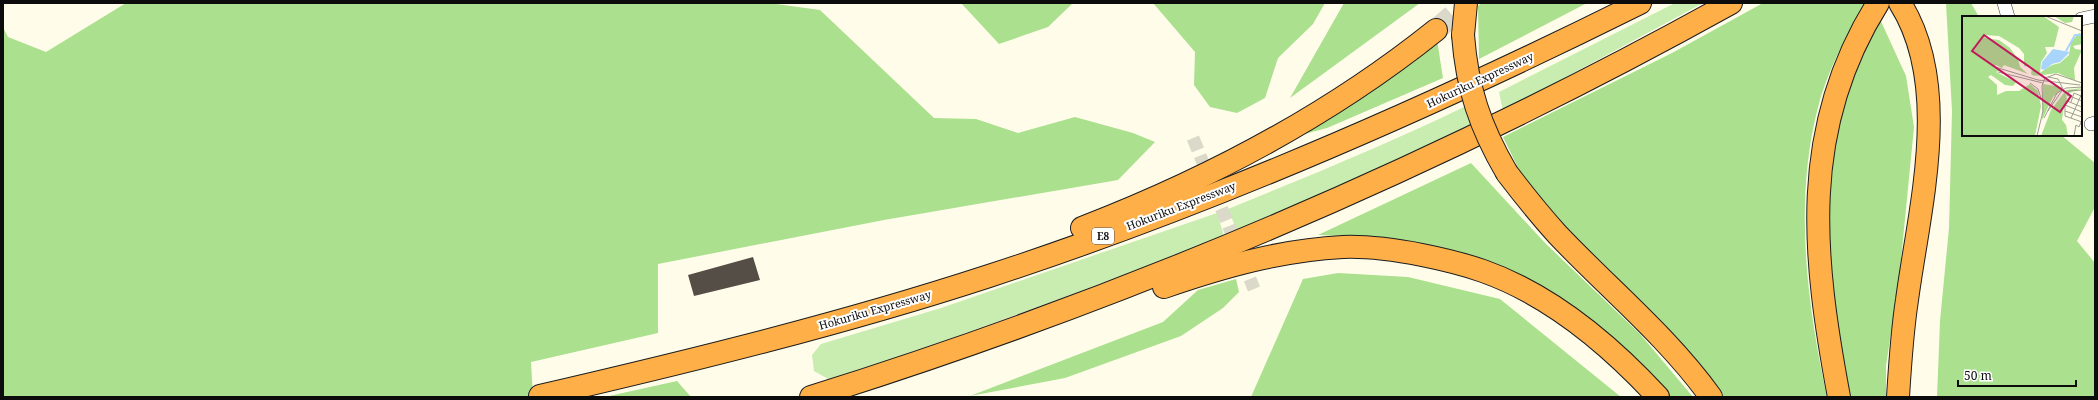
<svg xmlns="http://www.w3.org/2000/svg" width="2098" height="400" font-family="'Noto Serif',serif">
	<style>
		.green { fill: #c9edb0 }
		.forest { fill: #aae08e }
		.building { fill: #554e47 }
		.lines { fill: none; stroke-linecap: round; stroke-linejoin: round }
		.minor-tunnel { stroke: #dbd9c9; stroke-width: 13; stroke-dasharray: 13 6; stroke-linecap: butt }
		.motorway-tunnel { stroke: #dbd9c9; stroke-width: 22; stroke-dasharray: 22 11; stroke-linecap: butt }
		.minor-casing { stroke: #3f3f3f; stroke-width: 14 }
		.motorway-casing { stroke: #1d1d1d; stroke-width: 24 }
		.minor { stroke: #fff; stroke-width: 13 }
		.motorway { stroke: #ffaf48; stroke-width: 22 }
		.motorway-bridge-casing { stroke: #1d1d1d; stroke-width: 24; stroke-linecap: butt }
		.motorway-bridge { stroke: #ffaf48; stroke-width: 22 }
		.labels { text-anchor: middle; stroke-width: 4; stroke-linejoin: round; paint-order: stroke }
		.shield { fill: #fff; stroke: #555; stroke-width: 1 }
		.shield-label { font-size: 10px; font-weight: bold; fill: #0c0c0c }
		.street-label { font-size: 11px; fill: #0c0c0c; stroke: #fff }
		.inset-river { fill: none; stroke: #a9d4fc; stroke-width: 2 }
		.inset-road { fill: none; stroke: #9e9d91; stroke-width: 1 }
		.view { fill: #c2185b; fill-opacity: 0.15; stroke: #c2185b; stroke-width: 2 }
		.inset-edge { fill: none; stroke: #0c0c0c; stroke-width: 2 }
	</style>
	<rect width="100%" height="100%" fill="#fffdea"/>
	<g class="green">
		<polygon points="1675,3 1703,3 1503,111 1499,92"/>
		<path d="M1468 105 1476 126 1237 231 1228 209C1309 176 1390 143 1468 105Z"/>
		<path d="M1217 213 1224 236C1094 288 962 335 830 380L814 371 812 355 821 344 941 308Z"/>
	</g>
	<g class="forest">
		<polygon points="126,3 769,3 820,10 934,118 976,119 1018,133 1075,117 1133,133 1155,142 1118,180 884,220 658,264 658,333 531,362 533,397 3,397 3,27 8,37 46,52"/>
		<polygon points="961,3 1073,3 1048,27 999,44"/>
		<polygon points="1153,3 1325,3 1313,24 1278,58 1265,98 1237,113 1210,107 1194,85 1195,52"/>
		<polygon points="1344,3 1420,3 1290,98"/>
		<polygon points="1482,3 1587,3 1479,59 1478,6"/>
		<path d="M1763 3H1864C1846 37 1826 73 1817 111 1794 204 1807 305 1827 397H1721L1565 232 1527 186 1503 137 1672 53Z"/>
		<polygon points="1946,3 1971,3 1979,17 1963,17 1963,135 2061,135 2095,163 2095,207 2077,241 2095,263 2095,397 1937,397 1940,321 1949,228 1952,111"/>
		<path d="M1879 17 1906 76 1914 127 1899 280 1886 366V397H1850C1845 371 1839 346 1835 320 1821 217 1828 109 1879 17Z"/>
		<polygon points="1437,40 1443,78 1327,128 1301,135 1328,120"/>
		<polygon points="1471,163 1546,244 1640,334 1693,397 1671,397 1597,324 1532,282 1457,252 1387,238 1318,235"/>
		<polygon points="1338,273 1408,277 1500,299 1621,397 1251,397 1303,279"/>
		<polygon points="1236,279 1239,292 1223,308 1181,336 1065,378 970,396 1163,322 1198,290"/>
		<polygon points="677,381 691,397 609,396"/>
	</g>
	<polygon class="building" points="753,257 760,280 694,296 688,275"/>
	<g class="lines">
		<polyline class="minor-tunnel" points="1193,138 1254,289"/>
		<polyline class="motorway-tunnel" points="1436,30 1467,3"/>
		<g class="minor-casing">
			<g id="minor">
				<polyline points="2004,3 2008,17"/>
				<polyline points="2081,19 2095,16"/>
				<polyline points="2091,124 2095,123"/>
			</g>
		</g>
		<g class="motorway-casing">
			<g id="motorway">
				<polyline points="1463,35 1466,3"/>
				<path d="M1507 173C1523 194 1539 214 1557 234 1608 288 1667 336 1711 397"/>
				<path d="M1082 228C1209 179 1330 115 1436 30"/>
				<path d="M1164 287C1222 267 1281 250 1343 247 1370 246 1396 250 1422 255 1442 259 1463 264 1483 271 1551 295 1610 345 1658 397"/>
				<path d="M540 396C691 361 842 324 989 276 1213 203 1429 108 1640 3"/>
				<path d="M811 397C1130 297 1439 165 1731 3"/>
				<path d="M1839 397C1813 258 1798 130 1878 3"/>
				<path d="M1898 397C1900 365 1902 332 1907 300 1919 209 1953 87 1900 3"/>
			</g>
		</g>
		<use href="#minor" class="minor"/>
		<use href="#motorway" class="motorway"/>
		<g class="motorway-bridge-casing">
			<path id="motorway-bridge" d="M1463 35C1467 88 1480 127 1507 173"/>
		</g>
		<use href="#motorway-bridge" class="motorway-bridge"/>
	</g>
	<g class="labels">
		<rect class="shield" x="1092" y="228" width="22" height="16" rx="3"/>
		<g class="shield-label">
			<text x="1103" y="240">E8</text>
		</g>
		<g class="street-label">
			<text transform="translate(1480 80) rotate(-25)" y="4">Hokuriku Expressway</text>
			<text transform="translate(1181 206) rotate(-21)" y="4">Hokuriku Expressway</text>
			<text transform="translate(875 310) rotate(-16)" y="4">Hokuriku Expressway</text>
		</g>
	</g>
	<g transform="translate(1962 16)">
		<rect width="120" height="120" fill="#fffdea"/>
		<path d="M0 0H81L97 11 92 31H83L85 37 79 46 78 57 72 60 69 58 70 51 62 50V38L57 32 37 20 22 19 23 22 37 24 48 32 56 43 58 51 66 58 42 49 40 52 34 49 32 51 39 54 34 56 54 66 51 70 43 69 29 59 26 61 35 69V79L44 75H57L68 68 76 75 79 90 73 120H0ZM92 0H112L110 6 103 7ZM117 17 120 18V28L111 30 113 33 120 34 112 52 113 64 120 66 109 63 96 57 73 60 90 49 98 47 107 39 109 26ZM81 68 100 71V73L91 81 80 104ZM120 72 105 78 104 75 105 87 102 89 100 104 104 109 106 120H79L89 94 104 74Z" fill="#aae08e"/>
		<path d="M91 33 108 36 98 46 90 48 83 54 79 53 80 46Z" fill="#a9d4fc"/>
		<path class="inset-river" d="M104 35 113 19H120"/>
		<path class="inset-road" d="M83 0 120 15M33 51 76 64 118 69M36 56 81 67M86 61 96 63 101 73 86 95M68 67 76 73 79 82M120 74 107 75 105 79 120 85M105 85 120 91M109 86 112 77 119 80M103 95 120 101M120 96 103 89V100L120 106M82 102 95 77 104 72 120 71M109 102 120 77M75 120 81 95 80 70 83 62 94 58 120 67M112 120 114 109 117 111 120 104"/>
		<path class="view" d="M22 19 109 80 98 96 10 35Z"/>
		<rect width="120" height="120" class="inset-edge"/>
	</g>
	<rect width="2098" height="400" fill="none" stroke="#0c0c0c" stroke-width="8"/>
	<path d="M1958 380v6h118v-6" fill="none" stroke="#0c0c0c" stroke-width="2"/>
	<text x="1964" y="380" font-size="12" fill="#0c0c0c" stroke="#ffffff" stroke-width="3" paint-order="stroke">50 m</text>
</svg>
